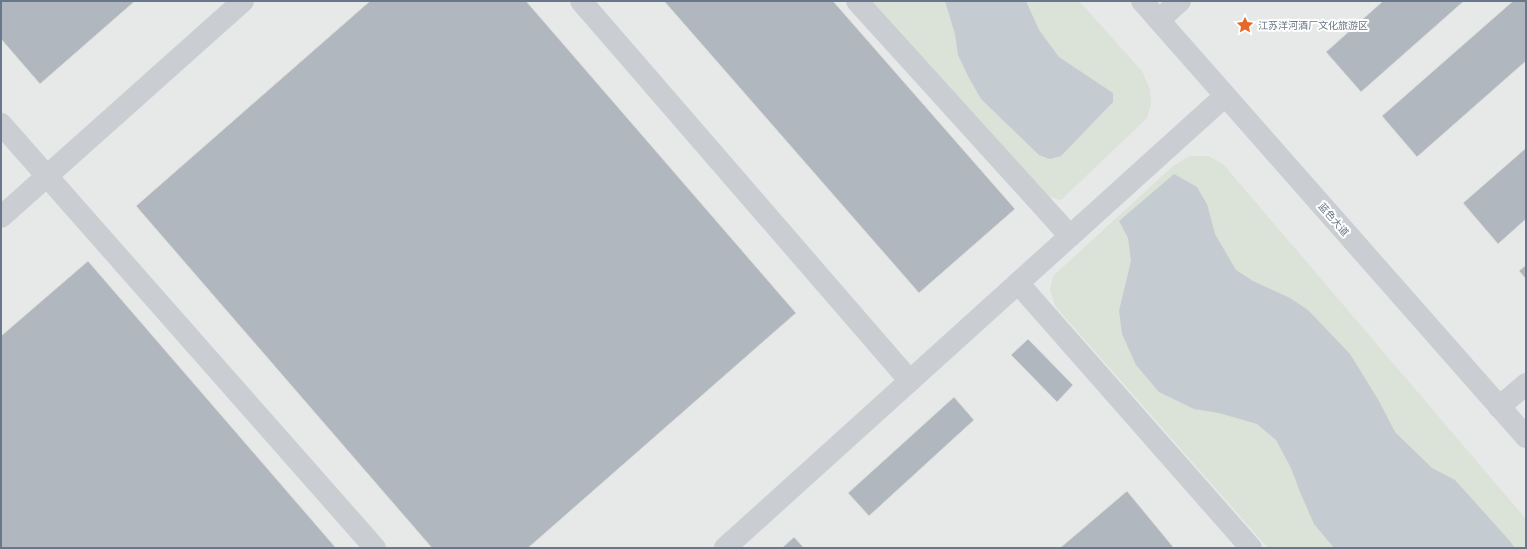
<svg xmlns="http://www.w3.org/2000/svg" width="1527" height="549" font-family="'IBM Plex Sans','Noto Sans SC',sans-serif">
	<style>
		.built { fill: #e7e9e9 }
		.green { fill: #dbe2d8 }
		.water { fill: #c4ccd2 }
		.building { fill: #b0b7be; stroke: #dbdcda }
		.lines { fill: none; stroke-linecap: round; stroke-linejoin: round }
		.minor { stroke: #cacdd1; stroke-width: 22 }
		.labels { text-anchor: middle; stroke-width: 4; stroke-linejoin: round; paint-order: stroke }
		.poi-label { font-size: 10px; fill: #687789; stroke: #fff; text-anchor: start }
		.street-label { font-size: 10px; fill: #687789; stroke: #fff }
	</style>
	<rect width="100%" height="100%" fill="#f9faf8"/>
	<rect class="built" x="1" y="1" width="1525" height="547"/>
	<g class="green">
		<polygon points="870,1 1079,1 1142,71 1150,90 1151,104 1147,118 1061,200 1046,196"/>
		<polygon points="1190,156 1208,156 1223,164 1526,519 1526,548 1268,548 1055,306 1050,289 1053,276 1173,166"/>
	</g>
	<g class="water">
		<polygon points="945,1 1026,1 1039,30 1059,57 1113,93 1113,102 1061,156 1050,159 1039,155 981,99 969,78 958,55 955,34"/>
		<polygon points="1174,174 1197,187 1207,204 1215,234 1236,270 1253,281 1290,298 1308,310 1350,354 1379,401 1395,432 1432,468 1455,480 1509,540 1515,548 1334,548 1314,524 1300,492 1291,468 1276,440 1257,424 1219,413 1194,409 1159,392 1136,365 1122,334 1119,311 1131,261 1128,238 1119,221"/>
	</g>
	<g class="building">
		<polygon points="1,1 135,1 40,84 1,39"/>
		<polygon points="370,1 526,1 796,313 528,548 432,548 136,206"/>
		<polygon points="664,1 833,1 1015,209 919,293"/>
		<polygon points="1383,1 1464,1 1361,92 1326,52"/>
		<polygon points="1513,1 1526,1 1526,61 1417,157 1382,116"/>
		<polygon points="1526,148 1526,219 1498,244 1463,203"/>
		<polygon points="88,261 336,548 1,548 1,336"/>
		<polygon points="1526,265 1526,279 1519,271"/>
		<polygon points="1028,339 1073,385 1057,402 1011,355"/>
		<polygon points="954,397 974,420 869,516 848,493"/>
		<polygon points="1127,491 1174,548 1060,548"/>
		<polygon points="794,537 804,548 782,548"/>
	</g>
	<g class="lines">
		<g class="minor">
			<polyline points="581,1 910,381"/>
			<polyline points="857,1 1070,236"/>
			<polyline points="1142,1 1526,437"/>
			<polyline points="1159,20 1180,1"/>
			<polyline points="1,124 375,548"/>
			<polyline points="1,217 243,1"/>
			<polyline points="1018,283 1251,548"/>
			<polyline points="1499,407 1526,384"/>
			<polyline points="725,548 1225,96"/>
		</g>
	</g>
	<defs>
		<g id="sight-bare" transform="scale(1.38)"><path d="M0-6L1.8-2.2L6-1.7L2.9 1.2L3.7 5.4L0 3.3L-3.7 5.4L-2.9 1.2L-6-1.7L-1.8-2.2Z" fill="#e8682a" stroke="#fff" stroke-width="2.5" paint-order="stroke"/></g>
	</defs>
	<g fill-rule="evenodd">
		<use href="#sight-bare" x="1245" y="25"/>
	</g>
	<g class="labels">
		<g class="poi-label">
			<text x="1258" y="29">江苏洋河酒厂文化旅游区</text>
		</g>
		<g class="street-label">
			<text transform="translate(1334 219) rotate(49)" y="4">蓝色大道</text>
		</g>
	</g>
	<rect width="1527" height="549" fill="none" stroke="#687789" stroke-width="4"/>
</svg>
